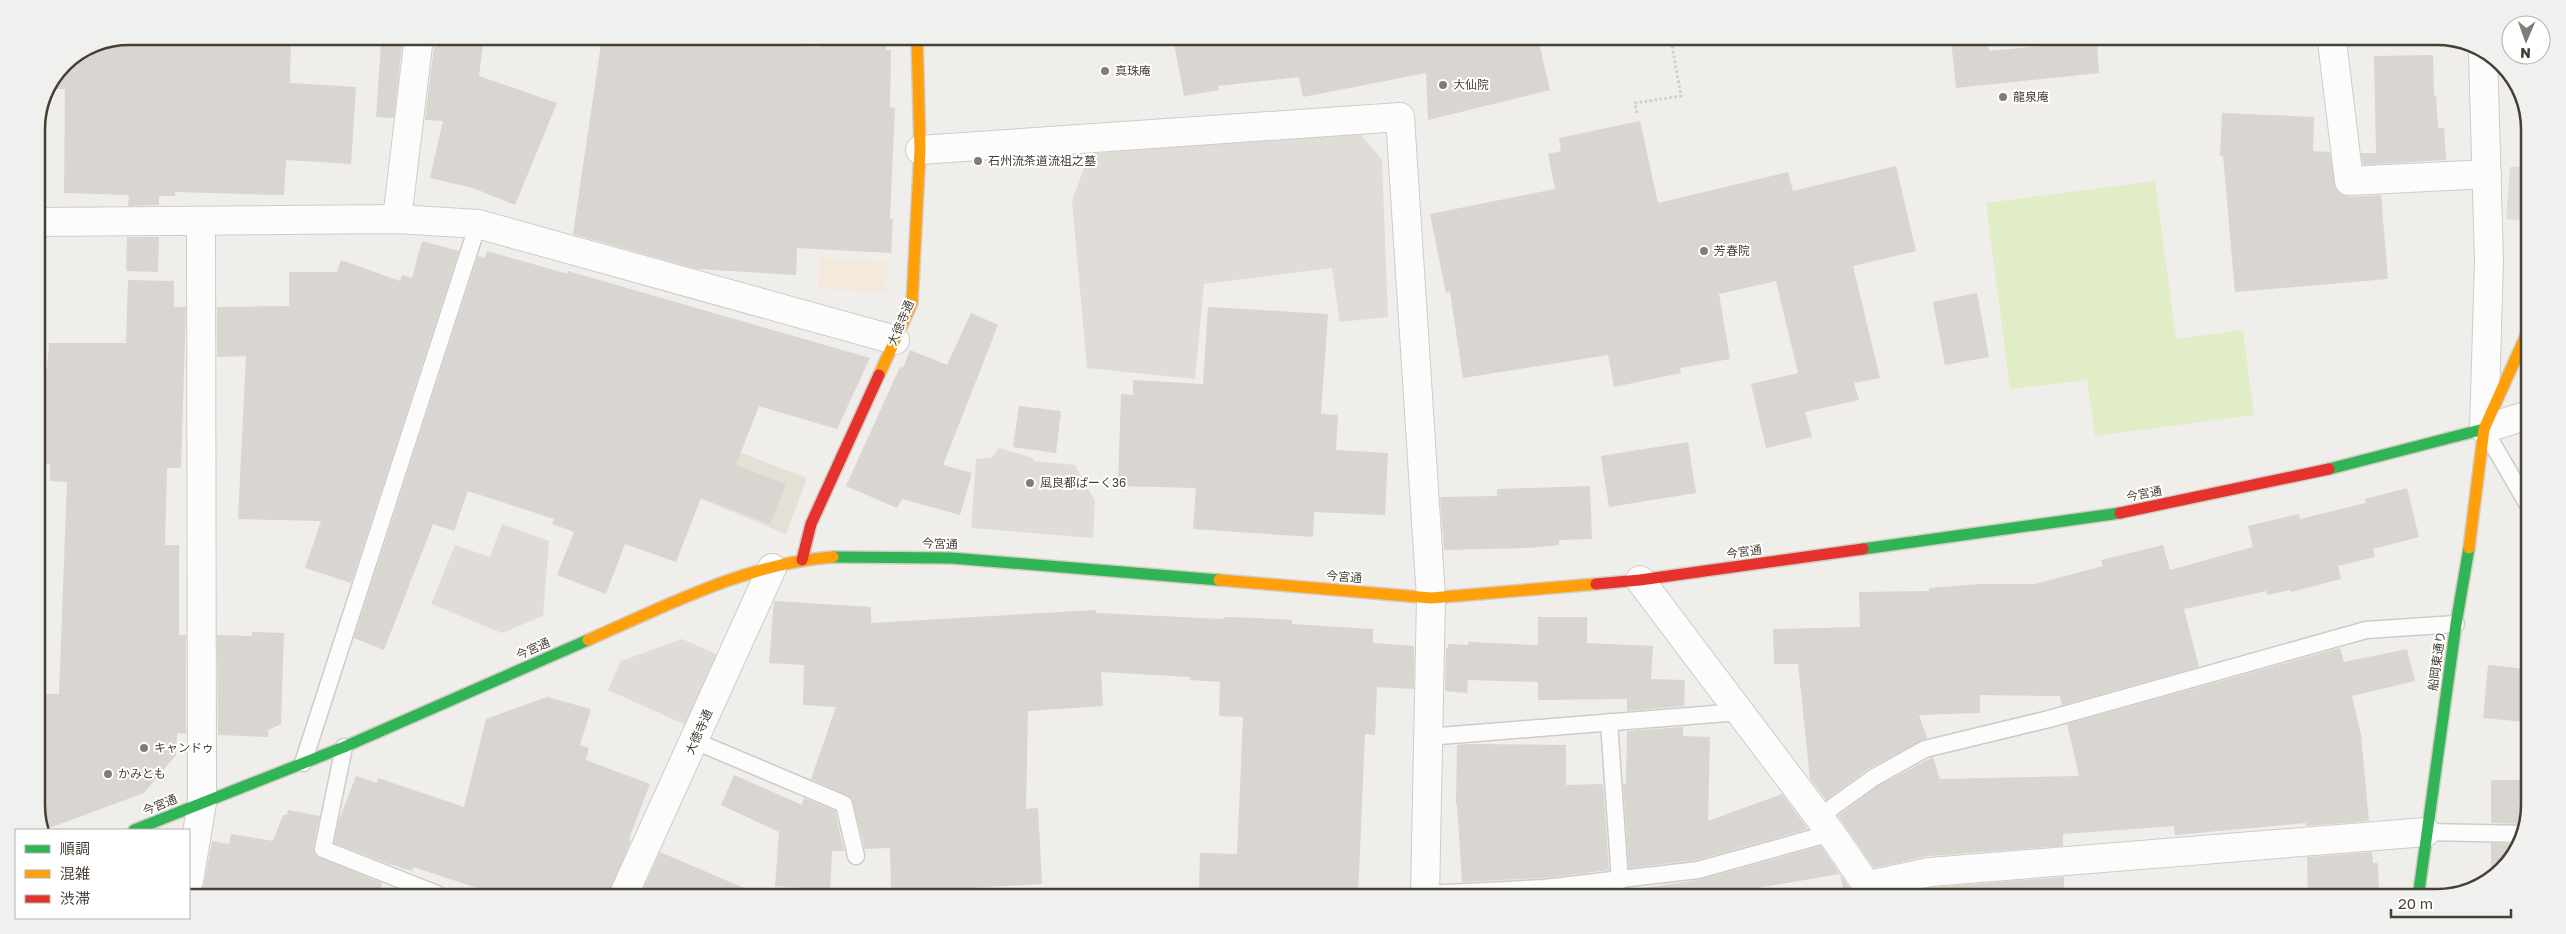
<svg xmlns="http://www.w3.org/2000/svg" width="2566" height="934" font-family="'Golos Text','Noto Sans JP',sans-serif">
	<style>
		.residential { fill: #e5e0d6 }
		.commercial { fill: #f4e9db }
		.green { fill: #e0edc7 }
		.parking { fill: #e0ddd8 }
		.building { fill: #d9d5d0 }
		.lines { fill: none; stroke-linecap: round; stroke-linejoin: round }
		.lane-casing { stroke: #cfccc7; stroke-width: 19 }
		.street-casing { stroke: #cfccc7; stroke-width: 30 }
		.fast-casing { stroke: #d2ccc1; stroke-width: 14 }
		.slow-casing { stroke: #d2ccc1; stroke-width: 14 }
		.jam-casing { stroke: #d2ccc1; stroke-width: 14 }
		.path { stroke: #d1cec9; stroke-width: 3; stroke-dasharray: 2.5 2.5; stroke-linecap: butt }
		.lane { stroke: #fdfcfc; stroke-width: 16 }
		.street { stroke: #fdfcfc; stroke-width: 28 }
		.fast { stroke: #30b455; stroke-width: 11 }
		.slow { stroke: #ff9f0a; stroke-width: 11 }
		.jam { stroke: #e5322d; stroke-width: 11 }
		.poi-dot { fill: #837c74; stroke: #fff; stroke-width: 2 }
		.labels { text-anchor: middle; stroke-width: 4; stroke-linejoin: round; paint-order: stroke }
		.poi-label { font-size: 12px; fill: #483f34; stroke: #fff; text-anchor: start }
		.street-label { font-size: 12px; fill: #483f34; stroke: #fff }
		.rim { fill: none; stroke: #483f34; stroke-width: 2.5 }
	</style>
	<rect width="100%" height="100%" fill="#f0eeea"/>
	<polygon class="residential" points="672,426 807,478 786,534 652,479"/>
	<polygon class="commercial" points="819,258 887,262 886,292 818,289"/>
	<polygon class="green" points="2155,181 2176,339 2243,330 2254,415 2095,436 2087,380 2010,389 1986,203"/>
	<g class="parking">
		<polygon points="1356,129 1382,160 1388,317 1340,322 1332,268 1204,284 1195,379 1087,368 1072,201 1089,154"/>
		<polygon points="2529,166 2529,222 2506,219 2510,167"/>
		<polygon points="999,448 1033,458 1034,461 1075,465 1095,501 1093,538 971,528 976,459 991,458"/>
		<polygon points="502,524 549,541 543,616 502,633 431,604 455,545 490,557"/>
		<polygon points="682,639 721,656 690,727 608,690 621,661"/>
	</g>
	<g class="building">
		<polygon points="129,36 291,37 290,83 356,87 351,164 286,160 284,195 175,192 175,196 159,196 159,205 128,206 129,195 64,193 65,89 52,89 64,63 94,43"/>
		<polygon points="438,37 484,37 479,76 557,103 515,205 473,188 430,178 443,121 425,120 434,47 437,47"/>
		<polygon points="602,37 703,38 703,42 819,47 819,38 886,38 886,50 891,50 890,107 895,108 890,219 893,219 891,253 797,248 796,275 697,269 573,234"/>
		<polygon points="1173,38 1538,39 1550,90 1428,120 1426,73 1303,97 1299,77 1218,86 1219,90 1184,96"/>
		<polygon points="1951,40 1988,40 1989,51 2097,41 2099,73 1956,88"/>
		<polygon points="381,44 402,45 394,118 376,117"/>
		<polygon points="2433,55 2434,96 2436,96 2438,128 2444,128 2446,160 2363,165 2361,153 2376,153 2374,56"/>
		<polygon points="2222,113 2314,117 2313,151 2330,152 2337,190 2349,197 2381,195 2388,279 2235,292 2223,156 2220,156"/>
		<polygon points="1640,121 1658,203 1788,172 1793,191 1896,166 1916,251 1853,266 1880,378 1854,383 1859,400 1805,412 1812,437 1766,448 1751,384 1798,373 1776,281 1719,294 1730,359 1680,368 1681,373 1614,387 1608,355 1463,378 1450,292 1446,293 1430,214 1555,189 1548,154 1561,151 1559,138"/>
		<polygon points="127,237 159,237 158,272 126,271"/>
		<polygon points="422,241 459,251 351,583 305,568 321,521 238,519 246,356 217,357 217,307 289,306 289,272 337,272 341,260 400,281 402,275 412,278"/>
		<polygon points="487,251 568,274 568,271 870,358 837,429 759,406 736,465 786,484 770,524 701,498 676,562 625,544 606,594 557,575 574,532 552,524 554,519 468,491 454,531 433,524 384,650 354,638 478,256 485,258"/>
		<polygon points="128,280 174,281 174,307 186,307 181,468 167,468 165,545 179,545 179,635 186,635 186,734 177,733 176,755 144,793 44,830 36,811 36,694 59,694 67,482 50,481 50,464 36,464 36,369 47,369 49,343 126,343"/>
		<polygon points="1977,293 1989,357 1945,365 1933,302"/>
		<polygon points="1208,307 1328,314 1321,414 1338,415 1336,450 1388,453 1385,515 1314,512 1313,537 1193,529 1196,488 1118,486 1121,394 1133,395 1133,380 1203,384"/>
		<polygon points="971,313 998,325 943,465 972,473 960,515 902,499 897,508 846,486 900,367 903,368 910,350 947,365"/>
		<polygon points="1019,406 1061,411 1056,453 1013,447"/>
		<polygon points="1688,442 1696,493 1609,507 1601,456"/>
		<polygon points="1590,486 1592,539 1559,540 1559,545 1529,548 1444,550 1440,497 1497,496 1497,489"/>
		<polygon points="2407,488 2419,537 2373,549 2375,557 2338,566 2341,579 2291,592 2290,590 2267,595 2266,591 2184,609 2199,667 2062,705 2060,696 1980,695 1980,713 1919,715 1927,738 1868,769 1826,800 1810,779 1798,664 1774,664 1773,629 1860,627 1859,592 1929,591 1929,588 1980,584 2035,584 2103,566 2101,560 2163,545 2170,570 2253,547 2248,526 2299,514 2300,519 2366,503 2365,499"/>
		<polygon points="774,601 871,607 871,623 1096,610 1096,613 1224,619 1224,617 1257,618 1292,620 1292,624 1373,629 1373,643 1414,646 1414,689 1377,687 1375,735 1365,734 1358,896 1199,892 1200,853 1237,854 1243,717 1219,716 1220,682 1190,680 1190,677 1101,672 1103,706 1028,711 1026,809 1038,808 1042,884 932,890 932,893 891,894 890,848 865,849 852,798 811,779 836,707 803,705 804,665 769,663"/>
		<polygon points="1538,617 1587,617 1587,643 1653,646 1651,679 1685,680 1684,706 1627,711 1627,699 1538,700 1538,682 1468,680 1467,693 1445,691 1446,648 1448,648 1448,644 1468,645 1468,642 1538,645"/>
		<polygon points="252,632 284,633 281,724 268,730 268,737 218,735 217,635 252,636"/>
		<polygon points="2340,648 2344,662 2407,649 2415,681 2352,696 2361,735 2369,821 2306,826 2306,823 2175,835 2174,826 2063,834 2063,846 1929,856 1874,868 1838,816 1878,786 1933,757 1940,779 2079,776 2067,724"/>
		<polygon points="2488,665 2526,669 2526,722 2483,718"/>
		<polygon points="547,697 591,709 580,745 589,748 586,760 650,784 629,839 631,840 609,894 495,894 414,867 412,871 386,863 334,843 339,820 356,776 377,783 378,778 464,807 486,719"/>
		<polygon points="1683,727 1683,736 1710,737 1708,821 1782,794 1808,829 1696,860 1629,868 1623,784 1626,784 1627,731"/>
		<polygon points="1468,744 1566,745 1566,785 1603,784 1609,870 1543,878 1462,882 1457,805 1456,805 1457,745"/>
		<polygon points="734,775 802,805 804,798 835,811 844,851 832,851 830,890 775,886 779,832 721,805"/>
		<polygon points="2491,780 2525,780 2525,824 2491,823"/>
		<polygon points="288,810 320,816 313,847 315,855 382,883 380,893 198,893 204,884 212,841 229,844 231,834 273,841 283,815 287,815"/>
		<polygon points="2491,843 2518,844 2491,879"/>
		<polygon points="1821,846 1856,897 1845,897 1840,874 1709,896 1562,896 1621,891 1699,880"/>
		<polygon points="660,852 758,894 641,894"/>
		<polygon points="2372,852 2373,863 2378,863 2379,898 2308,897 2307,857"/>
		<polygon points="2064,877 2064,897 1890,897 1932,887"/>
	</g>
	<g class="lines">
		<g class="lane-casing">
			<g id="lane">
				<polyline points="2485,431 2527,503"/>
				<polyline points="1609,722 1620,881"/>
				<polyline points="1427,737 1739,712"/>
				<polyline points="695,741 844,804 856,856"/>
				<polyline points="344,747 323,849 437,894"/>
				<polyline points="303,763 478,224"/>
				<polyline points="1819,817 1873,778 1925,749 2049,719 2366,630 2456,624"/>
				<polyline points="2426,832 2525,834"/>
				<polyline points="1425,894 1544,888 1698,870 1831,833"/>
			</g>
		</g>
		<g class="street-casing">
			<g id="street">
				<polyline points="2332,41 2349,181 2487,174"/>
				<polyline points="2483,53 2489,261 2484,429 2528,415"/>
				<polyline points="920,150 1400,117 1431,598 1425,896"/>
				<polyline points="397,219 419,37"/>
				<polyline points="36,222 397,219 478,224 895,340"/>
				<polyline points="1640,580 1831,833 1875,897"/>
				<polyline points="189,881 202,803 201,222"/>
				<polyline points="1869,885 1930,872 2426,832"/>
				<polyline points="624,894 772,568"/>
			</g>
		</g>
		<g class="fast-casing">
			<g id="fast">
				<polyline points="2329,469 2484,429"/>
				<polyline points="1863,549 2120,513"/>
				<polyline points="833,557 951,558 1219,580"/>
				<polyline points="134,830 344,747 588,640"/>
				<polyline points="2418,898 2456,624 2469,548"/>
			</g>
		</g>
		<g class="slow-casing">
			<g id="slow">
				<polyline points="879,375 912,303 920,150 917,38"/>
				<polyline points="2469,548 2484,429 2528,331"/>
				<polyline points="1219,580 1431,598 1596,584"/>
				<path d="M588 640C666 606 747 563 833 557"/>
			</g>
		</g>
		<g class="jam-casing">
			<g id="jam">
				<polyline points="2120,513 2329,469"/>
				<polyline points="802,560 811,524 879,375"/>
				<polyline points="1596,584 1640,580 1863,549"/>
			</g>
		</g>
		<polyline class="path" points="1637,113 1635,103 1681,96 1671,39"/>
		<use href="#lane" class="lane"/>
		<use href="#street" class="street"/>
		<use href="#fast" class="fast"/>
		<use href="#slow" class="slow"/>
		<use href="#jam" class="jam"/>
	</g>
	<g class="poi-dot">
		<circle cx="1105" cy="71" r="5"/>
		<circle cx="1443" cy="85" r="5"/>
		<circle cx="2003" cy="97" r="5"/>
		<circle cx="978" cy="161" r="5"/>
		<circle cx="1704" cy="251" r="5"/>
		<circle cx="1030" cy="483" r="5"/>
		<circle cx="144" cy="748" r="5"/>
		<circle cx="108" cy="774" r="5"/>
	</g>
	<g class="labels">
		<g class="poi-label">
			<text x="1115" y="75">真珠庵</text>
			<text x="1453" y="89">大仙院</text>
			<text x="2013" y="101">龍泉庵</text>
			<text x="988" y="165">石州流茶道流祖之墓</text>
			<text x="1714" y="255">芳春院</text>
			<text x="1040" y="487">風良都ぱーく36</text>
			<text x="154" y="752">キャンドゥ</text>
			<text x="118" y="778">かみとも</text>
		</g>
		<g class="street-label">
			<text transform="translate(901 323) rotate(-67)" y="4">大徳寺通</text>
			<text transform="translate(2144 494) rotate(-11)" y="4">今宮通</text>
			<text transform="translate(940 544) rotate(2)" y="4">今宮通</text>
			<text transform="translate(1744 552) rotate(-8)" y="4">今宮通</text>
			<text transform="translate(1344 577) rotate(5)" y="4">今宮通</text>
			<text transform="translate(533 649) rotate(-24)" y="4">今宮通</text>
			<text transform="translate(2437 661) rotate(-82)" y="4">船岡東通り</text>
			<text transform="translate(699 732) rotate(-66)" y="4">大徳寺通</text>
			<text transform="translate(160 805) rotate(-22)" y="4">今宮通</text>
		</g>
	</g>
	<path d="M0 0H2566V934H0ZM129 45H2437A84 84 0 0 1 2521 129V805A84 84 0 0 1 2437 889H129A84 84 0 0 1 45 805V129A84 84 0 0 1 129 45Z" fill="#f0f0ef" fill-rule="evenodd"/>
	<path class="rim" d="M129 45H2437A84 84 0 0 1 2521 129V805A84 84 0 0 1 2437 889H129A84 84 0 0 1 45 805V129A84 84 0 0 1 129 45Z"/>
	<rect x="15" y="829" width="175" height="90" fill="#ffffff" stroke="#b6b2ae"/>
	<rect x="25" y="845" width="25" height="8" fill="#30b455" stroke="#b6b2ae"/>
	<text x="60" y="854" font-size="15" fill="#483f34">順調</text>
	<rect x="25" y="870" width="25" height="8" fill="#ff9f0a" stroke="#b6b2ae"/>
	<text x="60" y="879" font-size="15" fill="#483f34">混雑</text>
	<rect x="25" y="895" width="25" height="8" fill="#e5322d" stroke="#b6b2ae"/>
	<text x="60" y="904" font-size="15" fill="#483f34">渋滞</text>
	<g transform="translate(2526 40) rotate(182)"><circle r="24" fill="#ffffff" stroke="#b6b2ae"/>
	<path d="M0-4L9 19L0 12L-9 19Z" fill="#837c74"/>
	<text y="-8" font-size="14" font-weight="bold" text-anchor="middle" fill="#483f34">N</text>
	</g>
	<path d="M2391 909v8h120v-8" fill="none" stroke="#483f34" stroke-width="2.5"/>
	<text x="2398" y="909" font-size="15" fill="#483f34" stroke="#ffffff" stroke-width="4" paint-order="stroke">20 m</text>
</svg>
